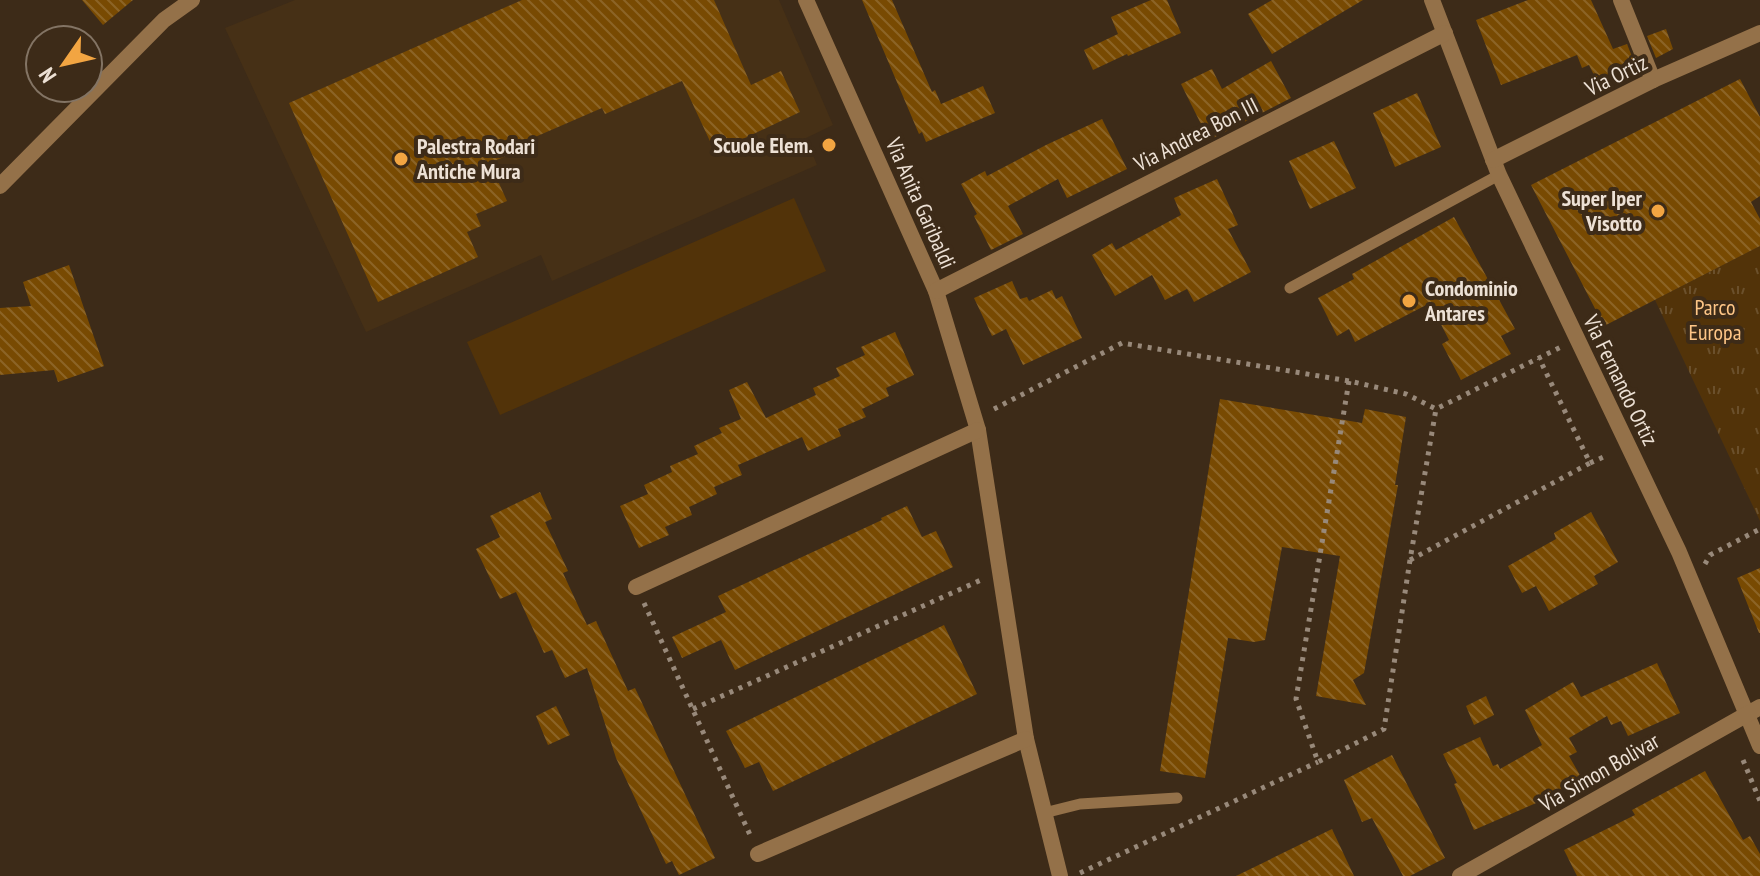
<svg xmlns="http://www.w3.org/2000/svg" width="1760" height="876" font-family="'PT Sans Narrow',sans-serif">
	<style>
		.built { fill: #463016 }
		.park { fill: url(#park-tufts) }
		.pitch { fill: #523309 }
		.building { fill: url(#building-back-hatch) }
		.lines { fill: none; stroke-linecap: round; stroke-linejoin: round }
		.path { stroke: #98897a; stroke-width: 5; stroke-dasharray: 4 6; stroke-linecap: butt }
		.service { stroke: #947149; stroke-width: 11 }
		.minor { stroke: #947149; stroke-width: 16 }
		.poi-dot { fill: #f2a542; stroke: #3d2b18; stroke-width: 3 }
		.labels { text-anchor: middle; stroke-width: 8; stroke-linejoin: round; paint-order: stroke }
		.street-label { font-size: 22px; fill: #ede1d5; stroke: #3d2b18 }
		.poi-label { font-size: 22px; font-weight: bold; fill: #ede1d5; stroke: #3d2b18; text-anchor: end }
		.park-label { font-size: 22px; fill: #fec687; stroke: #3d2b18 }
	</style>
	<defs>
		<pattern id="park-tufts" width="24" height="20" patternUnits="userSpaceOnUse" patternTransform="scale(2)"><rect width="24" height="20" fill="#523309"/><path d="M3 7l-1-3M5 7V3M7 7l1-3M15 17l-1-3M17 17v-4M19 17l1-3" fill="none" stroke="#6b502c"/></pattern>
		<pattern id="building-back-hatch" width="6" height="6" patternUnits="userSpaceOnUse" patternTransform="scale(2)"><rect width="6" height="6" fill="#784a02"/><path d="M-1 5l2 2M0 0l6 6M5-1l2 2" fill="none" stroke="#8c6426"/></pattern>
	</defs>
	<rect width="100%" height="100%" fill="#3d2b18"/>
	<polygon class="built" points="295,0 779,0 833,125 806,138 817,165 552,281 541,255 366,332 225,28"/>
	<polygon class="park" points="1760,246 1760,521 1655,300"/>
	<polygon class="pitch" points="794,198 826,271 500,415 467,342"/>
	<g class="building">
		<polygon points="82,0 133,0 103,25"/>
		<polygon points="522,0 714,0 751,85 781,71 800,112 715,152 682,81 605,114 602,108 512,147 515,152 490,163 507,201 476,214 481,226 467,232 478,257 378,302 289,103"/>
		<polygon points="862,0 892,0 932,92 935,90 941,104 983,86 995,113 926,142 922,132 919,134"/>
		<polygon points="1151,0 1167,0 1181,33 1128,56 1127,54 1093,70 1084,50 1118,34 1111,17"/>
		<polygon points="1272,0 1363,0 1272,54 1248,14"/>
		<polygon points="1528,0 1591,0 1613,49 1627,44 1637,69 1601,89 1589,65 1582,68 1577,55 1501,85 1476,20"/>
		<polygon points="1666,29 1673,49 1656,58 1647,36"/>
		<polygon points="1271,61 1291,98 1209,140 1181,84 1212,69 1222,89"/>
		<polygon points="1740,79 1760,117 1760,196 1751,202 1760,219 1760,246 1604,326 1531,185"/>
		<polygon points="1417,93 1441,147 1395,167 1373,113"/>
		<polygon points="1102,119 1127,169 1067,198 1058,179 1008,206 1023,234 991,250 974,216 977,214 961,184 985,171 987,176 1046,145"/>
		<polygon points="1334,141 1356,188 1310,209 1289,161"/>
		<polygon points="1217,179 1238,225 1228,229 1251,272 1194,302 1187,289 1165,300 1152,275 1115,296 1092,255 1112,243 1116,250 1181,215 1174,198"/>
		<polygon points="1454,217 1515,329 1501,336 1511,354 1461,380 1442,344 1449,340 1430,303 1355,342 1349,329 1337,336 1318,298 1354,279 1352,274"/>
		<polygon points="69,265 104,366 58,382 54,370 0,375 0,308 31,306 23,282"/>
		<polygon points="1012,281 1020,299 1027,297 1029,301 1052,290 1056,299 1062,296 1082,338 1023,365 1006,329 992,336 974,298"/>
		<polygon points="895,332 914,375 886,388 889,396 862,409 866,417 838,429 841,436 808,451 802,437 738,465 742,475 714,487 717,494 689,507 692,515 665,527 669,535 639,548 620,506 648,494 644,485 672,472 670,466 698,454 694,446 722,433 719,428 741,419 729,390 747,382 766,418 816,395 813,388 840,376 836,368 865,355 861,347"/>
		<polygon points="1220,399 1362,423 1365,409 1406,417 1395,485 1398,485 1364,673 1353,680 1366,705 1316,696 1340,556 1282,547 1265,640 1254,642 1228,638 1205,778 1160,771"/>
		<polygon points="540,492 552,519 545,522 568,571 563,573 587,625 596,621 628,691 635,688 715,858 679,875 672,861 666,864 616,758 587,668 565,678 552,650 544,653 516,592 500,599 476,549 500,537 490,516"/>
		<polygon points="907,506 922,537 936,531 953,567 735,670 721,640 682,658 672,637 726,612 718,596 882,520 881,518"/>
		<polygon points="1591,512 1618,562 1594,576 1598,584 1549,611 1536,586 1522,593 1508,566 1556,539 1554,533"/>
		<polygon points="1760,568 1760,633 1759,633 1737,578"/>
		<polygon points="944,625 977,694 773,791 759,762 745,768 726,731"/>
		<polygon points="1657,663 1680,713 1628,736 1621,721 1611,725 1607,716 1569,738 1577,752 1569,756 1582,779 1550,797 1474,830 1454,784 1457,783 1443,754 1480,737 1493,766 1498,764 1500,769 1542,745 1525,710 1573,682 1581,697"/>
		<polygon points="1486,696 1494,715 1474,725 1466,706"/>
		<polygon points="556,706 570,735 548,745 536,716"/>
		<polygon points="1392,755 1445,858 1410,876 1403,876 1372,818 1362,822 1344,780"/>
		<polygon points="1705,771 1743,840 1750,836 1760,854 1760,876 1577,876 1564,850 1635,815 1632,810"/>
		<polygon points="1332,829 1354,876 1236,876"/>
	</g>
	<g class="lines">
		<g class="path">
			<polyline points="1349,381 1296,699 1318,762 1384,729 1410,560 1436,409"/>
			<polyline points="994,409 1122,343 1349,381 1406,394 1436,409 1561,347"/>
			<polyline points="1590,463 1608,455"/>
			<polyline points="1410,560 1590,463 1539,358"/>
			<polyline points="1705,564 1710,555 1760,529"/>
			<polyline points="644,603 751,837"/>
			<polyline points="693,709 981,580"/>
			<polyline points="1743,760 1760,801"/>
			<polyline points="1080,873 1318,762"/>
		</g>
		<g class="service">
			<polyline points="1290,288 1499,175"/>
			<polyline points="1044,813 1080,804 1177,798"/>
		</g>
		<g class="minor">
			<polyline points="806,0 936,291 978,430 1026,739 1060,876"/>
			<polyline points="1432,0 1499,175 1679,552 1760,746"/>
			<polyline points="1621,0 1653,80"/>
			<polyline points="1493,160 1653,80 1760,33"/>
			<polyline points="0,186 164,20 192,0"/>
			<polyline points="936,291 1445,33"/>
			<polyline points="636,587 978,430"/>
			<polyline points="758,854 1026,739"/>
			<polyline points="1460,876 1760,707"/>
		</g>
	</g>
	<g class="poi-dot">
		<circle cx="829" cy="145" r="8"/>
		<circle cx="401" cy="159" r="8"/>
		<circle cx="1658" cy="211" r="8"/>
		<circle cx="1409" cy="301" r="8"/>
	</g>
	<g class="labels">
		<g class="street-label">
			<text transform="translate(1616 75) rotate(-26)" y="8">Via Ortiz</text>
			<text transform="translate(1196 134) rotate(-27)" y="8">Via Andrea Bon III</text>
			<text transform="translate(921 203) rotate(66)" y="8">Via Anita Garibaldi</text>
			<text transform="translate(1621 380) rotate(64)" y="8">Via Fernando Ortiz</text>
			<text transform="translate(1599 772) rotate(-30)" y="8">Via Simon Bolivar</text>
		</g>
		<g class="poi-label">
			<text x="813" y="153">Scuole Elem.</text>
			<text x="417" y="154" text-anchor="start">Palestra Rodari<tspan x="417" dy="25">Antiche Mura</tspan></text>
			<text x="1642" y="206">Super Iper<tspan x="1642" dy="25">Visotto</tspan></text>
			<text x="1425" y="296" text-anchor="start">Condominio<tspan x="1425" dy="25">Antares</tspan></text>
		</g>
		<g class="park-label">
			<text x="1715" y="315">Parco<tspan x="1715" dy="25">Europa</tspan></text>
		</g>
	</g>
	<g transform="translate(64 64) rotate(236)"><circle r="38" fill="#3d2b18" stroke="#837464" stroke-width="2"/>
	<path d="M0-6L14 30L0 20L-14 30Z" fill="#f2a542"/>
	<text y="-12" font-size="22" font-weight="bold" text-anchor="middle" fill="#ede1d5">N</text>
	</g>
</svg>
